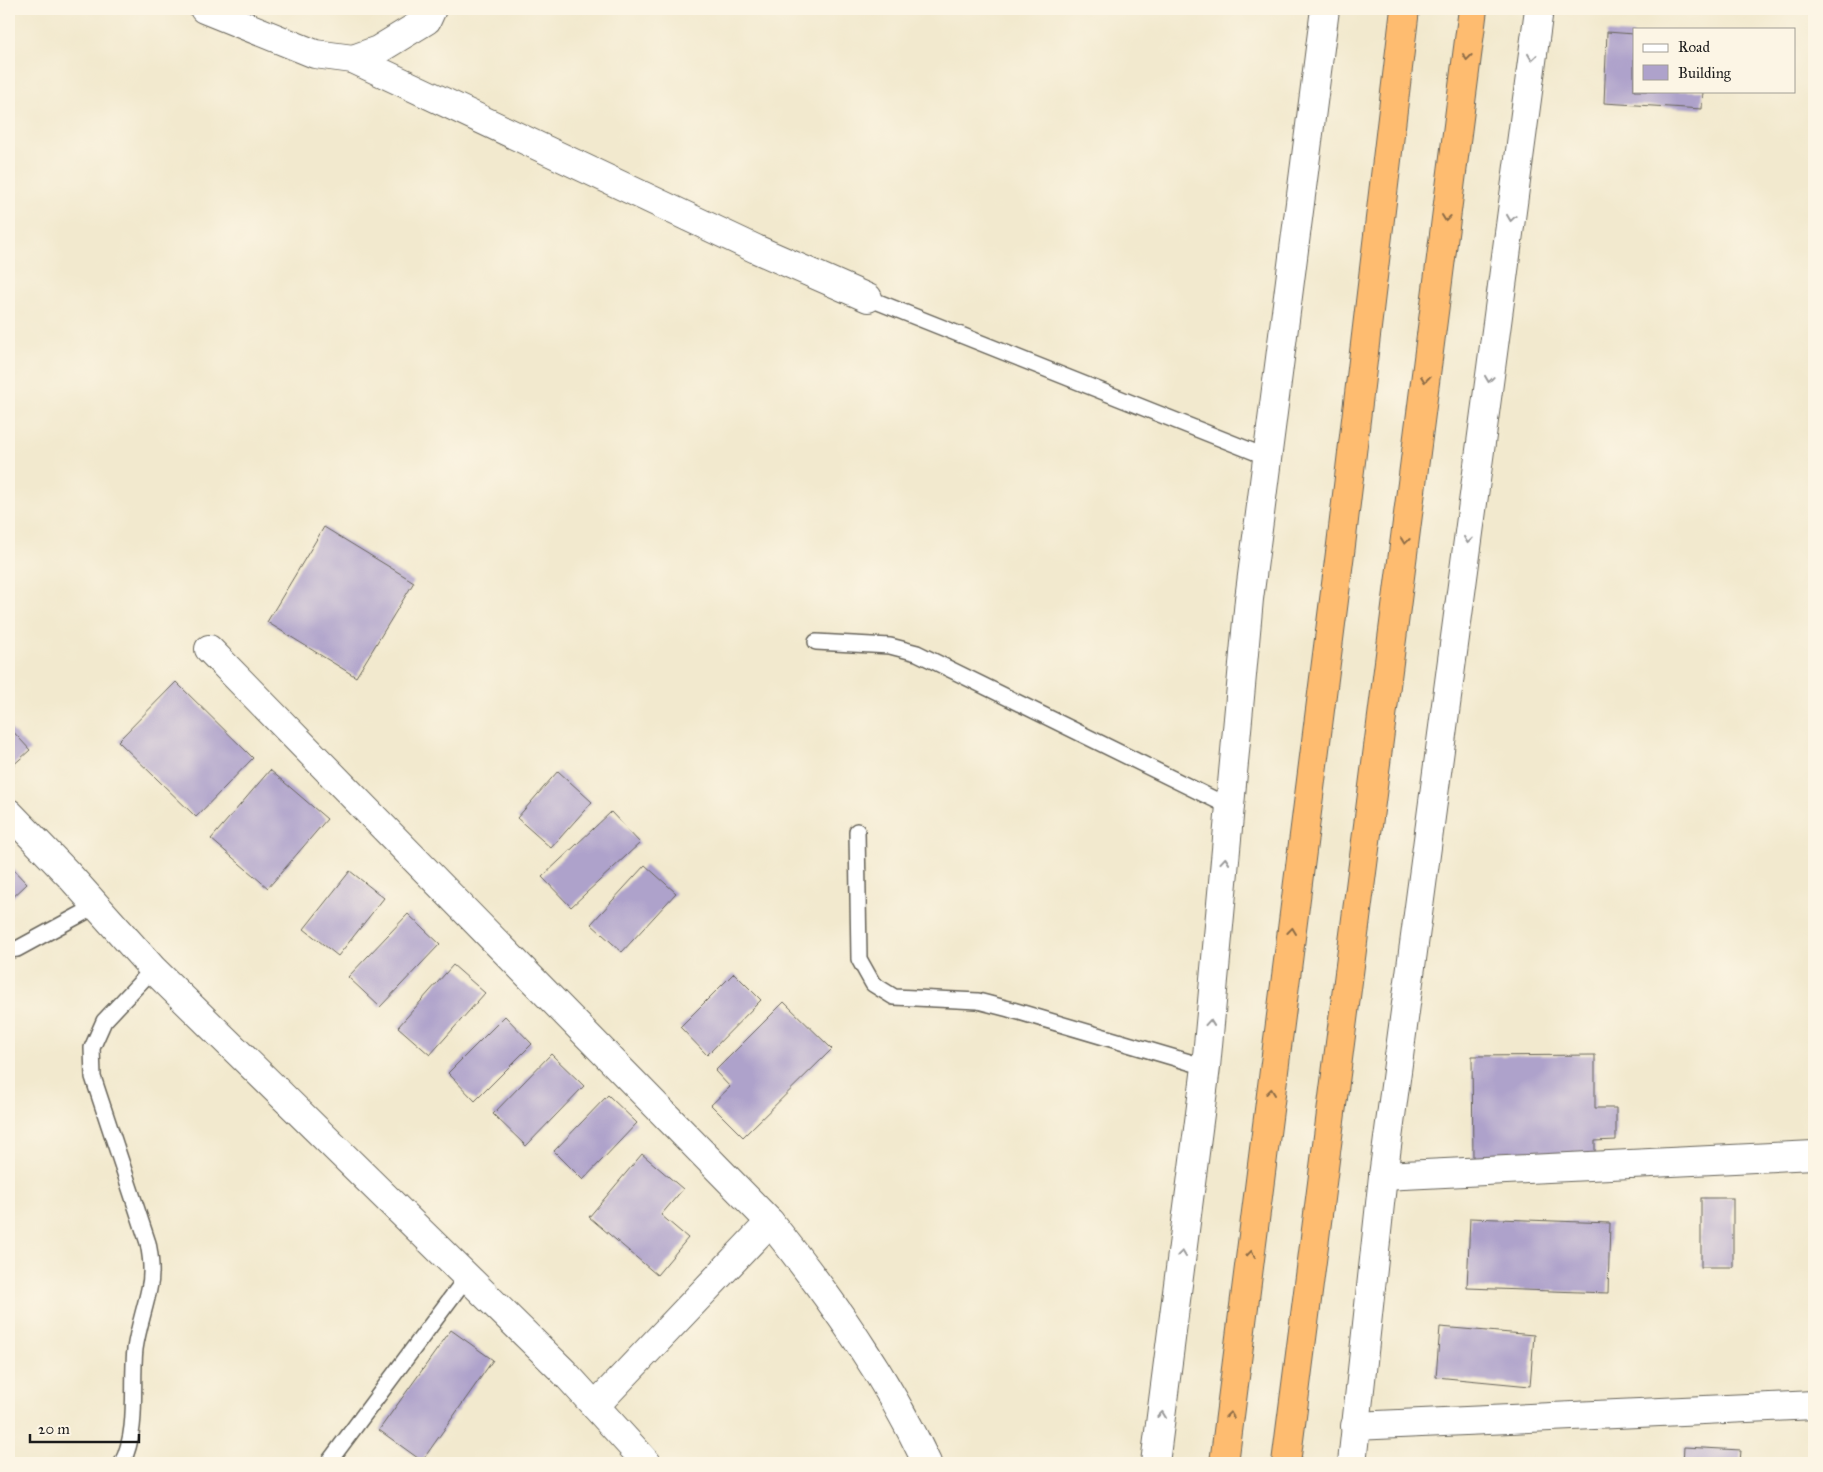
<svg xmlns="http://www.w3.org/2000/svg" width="1823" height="1472" font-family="'IM FELL Great Primer',serif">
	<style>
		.building { fill: #aea2cb }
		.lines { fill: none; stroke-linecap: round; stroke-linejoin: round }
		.lane-casing { stroke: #67645a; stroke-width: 18 }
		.street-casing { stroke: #67645a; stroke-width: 30 }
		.highway-casing { stroke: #67645a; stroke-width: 30 }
		.lane { stroke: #fff; stroke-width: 15 }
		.street { stroke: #fff; stroke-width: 28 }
		.highway { stroke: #febc70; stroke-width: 28 }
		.oneway { stroke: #8d6c46 }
		.oneway2 { stroke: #999 }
	</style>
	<rect width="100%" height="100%" fill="#fcf5e5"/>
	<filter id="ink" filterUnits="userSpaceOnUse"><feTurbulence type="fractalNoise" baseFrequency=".02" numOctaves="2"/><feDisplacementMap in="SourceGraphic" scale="10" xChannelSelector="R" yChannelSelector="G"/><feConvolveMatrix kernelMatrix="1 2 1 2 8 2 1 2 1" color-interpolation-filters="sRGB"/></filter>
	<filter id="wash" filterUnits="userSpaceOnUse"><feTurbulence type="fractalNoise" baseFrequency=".0096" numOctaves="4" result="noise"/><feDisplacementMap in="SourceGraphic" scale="20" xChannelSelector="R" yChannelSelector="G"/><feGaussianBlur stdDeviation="1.12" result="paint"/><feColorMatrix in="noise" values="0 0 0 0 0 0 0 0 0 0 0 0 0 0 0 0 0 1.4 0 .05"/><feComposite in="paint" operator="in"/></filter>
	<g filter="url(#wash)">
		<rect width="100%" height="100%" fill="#f2e9ce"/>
		<g id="blocks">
			<g class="building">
				<polygon points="1607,32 1634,34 1634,91 1703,91 1702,109 1604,103"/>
				<polygon points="324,527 414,582 356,677 267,622"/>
				<polygon points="176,682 253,758 196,817 118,741"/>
				<polygon points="9,727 30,750 9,769"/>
				<polygon points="270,770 327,819 268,888 211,839"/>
				<polygon points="558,771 592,802 551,848 517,818"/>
				<polygon points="611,812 640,843 571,907 542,877"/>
				<polygon points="9,865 27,884 9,901"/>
				<polygon points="645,865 676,893 622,952 591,924"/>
				<polygon points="350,871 384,898 338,956 304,929"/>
				<polygon points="408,914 440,944 380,1007 348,977"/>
				<polygon points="453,965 485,993 430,1055 398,1027"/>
				<polygon points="734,973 761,1000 707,1055 680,1027"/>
				<polygon points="784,1002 832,1049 743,1137 711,1105 730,1087 715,1071"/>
				<polygon points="505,1016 532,1044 475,1101 448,1073"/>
				<polygon points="551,1054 584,1086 526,1146 493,1114"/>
				<polygon points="1595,1055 1595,1108 1616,1108 1616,1140 1595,1141 1595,1159 1473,1160 1472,1056"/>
				<polygon points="608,1095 637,1123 583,1180 554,1151"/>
				<polygon points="642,1154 683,1189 661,1215 688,1238 657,1275 589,1217"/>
				<rect x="1701" y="1198" width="32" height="69"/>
				<polygon points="1470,1218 1610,1223 1608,1293 1467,1288"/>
				<polygon points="1440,1327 1534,1335 1530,1386 1436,1377"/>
				<polygon points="451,1330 493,1360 422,1461 379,1430"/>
				<polygon points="1684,1447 1741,1450 1740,1463 1683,1463"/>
			</g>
		</g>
	</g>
	<g filter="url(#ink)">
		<use href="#blocks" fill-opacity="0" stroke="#67645a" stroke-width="1"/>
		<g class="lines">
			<g class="lane-casing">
				<g id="lane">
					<polyline points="868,298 1267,457"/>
					<polyline points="816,642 890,646 917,653 1230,807"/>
					<polyline points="857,831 859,959 873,984 894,997 978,1001 1009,1009 1206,1067"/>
					<polyline points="9,950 17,949 96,906"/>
					<path d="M122 1463C139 1430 131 1385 135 1349 138 1328 145 1309 149 1289 153 1274 151 1258 148 1243L93 1077 92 1048 104 1021 153 969"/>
					<polyline points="328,1463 466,1278"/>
				</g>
			</g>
			<g class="street-casing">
				<g id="street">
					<polyline points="204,9 315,54 353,59 378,50 427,20 432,9"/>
					<polyline points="353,59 756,249 868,298"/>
					<path d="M209 649 770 1222C830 1297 886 1376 927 1463"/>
					<polyline points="9,813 68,874 153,969 564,1372 647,1463"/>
					<polyline points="1383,1176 1814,1155"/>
					<polyline points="595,1406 770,1222"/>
					<polyline points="1355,1426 1814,1405"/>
					<polyline points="1155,1463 1206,1067 1249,599 1325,9"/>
					<polyline points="1352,1463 1383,1176 1539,9"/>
				</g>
			</g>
			<g class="highway-casing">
				<g id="highway">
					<polyline points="1224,1463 1341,545 1405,9"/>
					<polyline points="1286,1463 1473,9"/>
				</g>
			</g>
			<use href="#lane" class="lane"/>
			<use href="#street" class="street"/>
			<use href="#highway" class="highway"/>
		</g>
		<defs><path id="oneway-chevron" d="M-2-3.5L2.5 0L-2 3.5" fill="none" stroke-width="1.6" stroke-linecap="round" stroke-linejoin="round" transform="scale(1.25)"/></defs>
		<g class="oneway">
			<use href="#oneway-chevron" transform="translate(1467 57) rotate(97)"/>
			<use href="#oneway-chevron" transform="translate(1446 218) rotate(97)"/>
			<use href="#oneway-chevron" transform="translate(1425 379) rotate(97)"/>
			<use href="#oneway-chevron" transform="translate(1405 541) rotate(97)"/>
			<use href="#oneway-chevron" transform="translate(1292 931) rotate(-83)"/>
			<use href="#oneway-chevron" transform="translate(1271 1092) rotate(-83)"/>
			<use href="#oneway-chevron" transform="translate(1251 1254) rotate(-83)"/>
			<use href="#oneway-chevron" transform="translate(1230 1415) rotate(-83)"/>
		</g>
		<g class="oneway2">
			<use href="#oneway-chevron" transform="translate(1532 57) rotate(98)"/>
			<use href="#oneway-chevron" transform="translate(1511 218) rotate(98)"/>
			<use href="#oneway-chevron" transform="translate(1489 379) rotate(98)"/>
			<use href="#oneway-chevron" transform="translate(1468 540) rotate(98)"/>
			<use href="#oneway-chevron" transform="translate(1225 861) rotate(-85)"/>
			<use href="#oneway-chevron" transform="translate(1210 1023) rotate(-85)"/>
			<use href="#oneway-chevron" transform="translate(1182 1254) rotate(-83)"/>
			<use href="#oneway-chevron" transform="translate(1162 1415) rotate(-83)"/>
		</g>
	</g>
	<rect width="1823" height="1472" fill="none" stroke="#fcf5e5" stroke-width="30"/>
	<rect x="1633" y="28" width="162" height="65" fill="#fcf5e5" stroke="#a29e95"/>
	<rect x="1643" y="44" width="25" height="8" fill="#ffffff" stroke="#a29e95"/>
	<text x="1678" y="52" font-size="15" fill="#1c1c1c">Road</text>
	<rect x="1643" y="65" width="25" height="15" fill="#aea2cb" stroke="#a29e95"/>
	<text x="1678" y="78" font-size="15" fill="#1c1c1c">Building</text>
	<path d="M30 1434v8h109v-8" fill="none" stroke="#1c1c1c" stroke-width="2.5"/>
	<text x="38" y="1434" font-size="15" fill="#1c1c1c" stroke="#fcf5e5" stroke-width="4" paint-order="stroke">20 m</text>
</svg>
